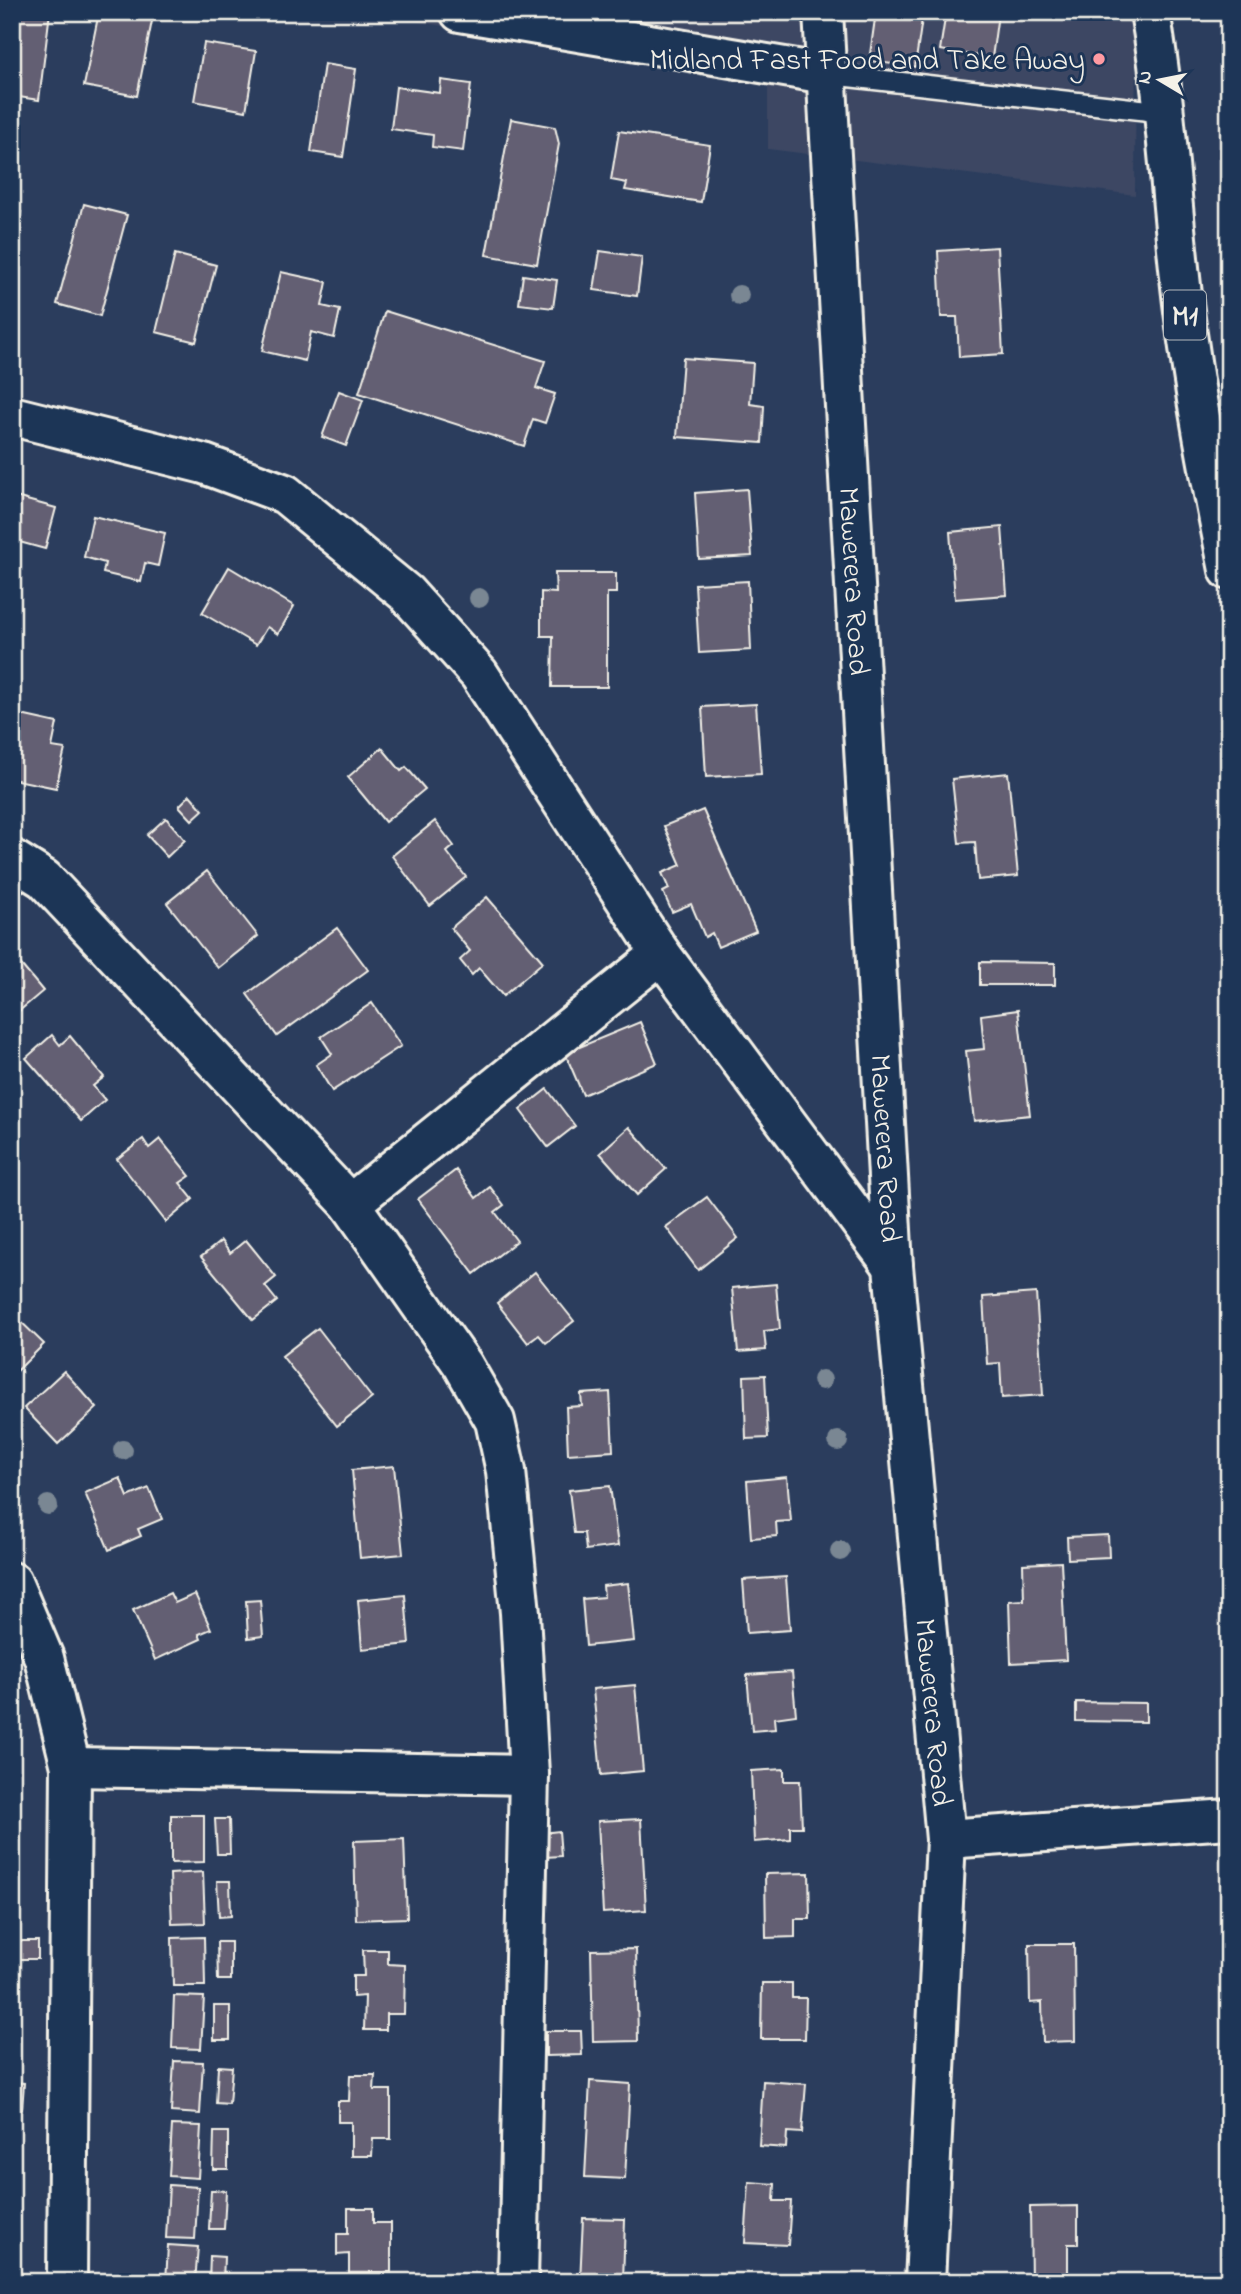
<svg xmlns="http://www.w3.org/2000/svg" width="1241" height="2294" font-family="'Indie Flower',sans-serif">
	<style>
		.built { fill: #3c4764 }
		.building { fill: #635e73; stroke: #f4f1e8; stroke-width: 2 }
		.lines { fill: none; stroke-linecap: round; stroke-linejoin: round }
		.service-casing { stroke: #f4f1e8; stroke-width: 24 }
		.minor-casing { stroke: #f4f1e8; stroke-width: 44 }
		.trunk-casing { stroke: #f4f1e8; stroke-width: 44 }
		.service { stroke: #1d3557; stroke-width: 19 }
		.minor { stroke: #1d3557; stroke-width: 38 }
		.trunk { stroke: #1d3557; stroke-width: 38 }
		.tree { fill: #7a8793 }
		.poi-dot { fill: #ff9aa2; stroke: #1d3557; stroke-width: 2.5 }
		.labels { text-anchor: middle; stroke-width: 6; stroke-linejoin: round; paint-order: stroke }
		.shield { fill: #1d3557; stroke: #b4b9bc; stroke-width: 2 }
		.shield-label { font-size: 28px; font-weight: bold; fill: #f4f1e8 }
		.poi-label { font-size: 30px; fill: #f4f1e8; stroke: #1d3557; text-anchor: end }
		.street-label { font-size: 30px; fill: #f4f1e8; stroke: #1d3557 }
	</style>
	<rect width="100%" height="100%" fill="#2b3d5d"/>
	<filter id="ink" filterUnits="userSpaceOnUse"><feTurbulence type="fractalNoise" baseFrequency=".0143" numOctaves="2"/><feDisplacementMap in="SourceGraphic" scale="14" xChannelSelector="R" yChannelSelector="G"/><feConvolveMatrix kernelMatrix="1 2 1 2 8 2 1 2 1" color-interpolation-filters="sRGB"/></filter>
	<g filter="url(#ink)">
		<polygon class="built" points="357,12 1136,12 1135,195 768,149 768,79"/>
		<g class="building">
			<polygon points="12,12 50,12 39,100 12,96"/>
			<polygon points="99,12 135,12 153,16 137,96 84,86"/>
			<polygon points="876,12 923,12 915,67 869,61"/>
			<polygon points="946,12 998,14 992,58 940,50"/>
			<polygon points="204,43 256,51 246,111 194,101"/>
			<polygon points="324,64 356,69 343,157 311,152"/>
			<polygon points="441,80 471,84 463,151 432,147 433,135 391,129 396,87 440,93"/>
			<polygon points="511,119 555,127 559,144 537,264 486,255"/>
			<polygon points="619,131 710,145 701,202 625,190 627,183 611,180"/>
			<polygon points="84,204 127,215 100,316 57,304"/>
			<polygon points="12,210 21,212 12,247"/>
			<polygon points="997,247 1003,354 959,357 957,317 941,317 938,251"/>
			<polygon points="600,251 642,257 637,296 594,290"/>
			<polygon points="175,254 216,265 196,342 156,332"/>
			<polygon points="281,272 327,282 322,306 340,310 334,338 311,332 305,361 262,351"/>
			<polygon points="523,275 557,280 553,308 519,304"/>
			<polygon points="385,311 545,361 536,388 555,394 545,423 533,419 524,446 359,393"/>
			<polygon points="683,358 753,363 750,404 764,406 762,443 677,437"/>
			<polygon points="339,391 363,400 346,446 322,437"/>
			<polygon points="747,489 752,556 699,559 695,493"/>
			<polygon points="12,496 56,508 45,549 12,540"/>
			<polygon points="93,516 165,533 158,566 145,563 141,582 103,573 105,563 84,557"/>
			<polygon points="1002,527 1007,595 955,599 950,532"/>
			<polygon points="229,567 294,606 278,634 267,627 256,645 202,613"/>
			<polygon points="555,573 616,573 616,593 607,593 607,687 552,687 553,636 541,636 541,592 556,593"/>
			<polygon points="748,581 751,650 699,653 695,584"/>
			<polygon points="756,704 761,774 706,777 702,707"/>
			<polygon points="12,713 57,723 52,747 65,749 56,788 12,779"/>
			<polygon points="382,748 401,771 406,767 425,789 385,822 348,777"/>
			<polygon points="1008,773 1018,876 978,880 975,842 959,843 952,779"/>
			<polygon points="190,795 203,810 192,820 179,806"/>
			<polygon points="703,810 756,931 718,947 712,933 705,937 691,904 672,912 663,892 669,889 662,873 681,865 664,826"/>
			<polygon points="166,818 185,840 167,857 147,835"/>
			<polygon points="435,821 454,846 447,852 466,877 430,906 392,856"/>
			<polygon points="207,871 258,936 218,968 167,903"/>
			<polygon points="487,897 543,962 503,996 479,968 472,975 460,960 470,951 451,928"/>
			<polygon points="337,928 368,970 277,1036 247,994"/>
			<polygon points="12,954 43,991 12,1017"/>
			<polygon points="980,962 1055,963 1055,985 980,985"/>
			<polygon points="372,1003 401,1046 332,1091 316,1065 332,1054 321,1037"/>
			<polygon points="1018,1010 1030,1115 974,1121 966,1051 984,1049 981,1015"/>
			<polygon points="640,1022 657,1063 583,1095 565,1053"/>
			<polygon points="52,1035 60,1045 70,1036 104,1077 93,1086 105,1100 81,1121 26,1058"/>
			<polygon points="547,1089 575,1126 548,1147 520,1110"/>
			<polygon points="629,1127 666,1169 637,1195 600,1153"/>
			<polygon points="143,1139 149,1148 160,1139 190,1176 180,1183 193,1199 166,1222 117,1159"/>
			<polygon points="456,1170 476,1198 490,1187 504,1205 495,1212 517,1241 474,1274 418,1199"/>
			<polygon points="707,1197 738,1238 698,1270 666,1227"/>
			<polygon points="246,1240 276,1277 265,1286 277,1301 253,1320 201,1257 221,1241 230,1253"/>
			<polygon points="535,1272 574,1321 546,1343 539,1335 528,1343 497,1303"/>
			<polygon points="776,1284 780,1329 764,1331 766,1350 738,1352 732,1288"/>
			<polygon points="1036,1293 1043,1395 1002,1398 1000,1363 987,1364 983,1297"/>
			<polygon points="12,1313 44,1344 12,1376"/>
			<polygon points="318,1328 372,1398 337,1426 282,1356"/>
			<polygon points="64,1371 97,1408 58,1444 24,1408"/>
			<polygon points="765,1375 768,1438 746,1439 744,1376"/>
			<polygon points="610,1392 613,1451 568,1454 566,1407 582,1406 581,1394"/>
			<polygon points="394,1466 403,1554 360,1558 352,1470"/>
			<polygon points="787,1477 791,1521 776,1522 777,1536 751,1538 747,1481"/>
			<polygon points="120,1478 128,1497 149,1488 162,1519 138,1529 141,1536 109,1550 85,1493"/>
			<polygon points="610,1486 618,1546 586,1550 584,1533 574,1533 569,1490"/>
			<polygon points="1108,1535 1109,1557 1068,1559 1067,1537"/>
			<polygon points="1061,1562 1066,1660 1011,1663 1009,1601 1024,1600 1023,1564"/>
			<polygon points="786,1577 790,1630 747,1633 743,1580"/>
			<polygon points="628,1583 634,1641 586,1646 582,1599 604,1597 603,1586"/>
			<polygon points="170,1593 175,1603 195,1594 211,1629 199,1634 201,1639 155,1660 133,1610"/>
			<polygon points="405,1595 409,1644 362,1649 358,1600"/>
			<polygon points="260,1600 263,1636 248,1638 246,1601"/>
			<polygon points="792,1672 796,1715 774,1718 775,1729 752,1731 747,1675"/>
			<polygon points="635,1685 643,1771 601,1775 593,1689"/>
			<polygon points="1076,1702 1146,1703 1146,1722 1076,1721"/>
			<polygon points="784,1769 784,1781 800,1781 802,1827 790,1827 790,1839 754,1842 751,1771"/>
			<polygon points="171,1815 204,1815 204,1862 171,1863"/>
			<polygon points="215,1819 229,1819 230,1854 217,1854"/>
			<polygon points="641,1819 646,1910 603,1913 598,1821"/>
			<polygon points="559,1831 561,1856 545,1857 542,1833"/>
			<polygon points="404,1839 407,1918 356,1920 354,1841"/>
			<polygon points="203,1872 205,1923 172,1924 170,1874"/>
			<polygon points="809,1873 810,1919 795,1919 795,1937 766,1938 765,1874"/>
			<polygon points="217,1881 230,1881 231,1916 219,1917"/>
			<polygon points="204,1937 205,1986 173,1986 172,1938"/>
			<rect x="12" y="1941" width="26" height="18"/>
			<polygon points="217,1942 231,1942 231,1980 218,1980"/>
			<polygon points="1029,1944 1074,1944 1075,2041 1043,2042 1042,2002 1030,2003"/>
			<polygon points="636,1949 638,2041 593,2042 591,1950"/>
			<polygon points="363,1950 388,1950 388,1964 405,1965 404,2014 386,2014 386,2030 364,2030 365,1996 353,1997 353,1976 364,1976"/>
			<polygon points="762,1983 792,1983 792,1998 806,1998 805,2039 761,2039"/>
			<polygon points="174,1996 204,1997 201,2049 172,2048"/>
			<rect x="214" y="2006" width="16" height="34"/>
			<polygon points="546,2031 581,2031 582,2055 546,2056"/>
			<polygon points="174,2061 203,2062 200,2114 171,2112"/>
			<polygon points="218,2066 232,2067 229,2104 216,2103"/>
			<polygon points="350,2075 375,2075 374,2090 391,2090 391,2139 373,2139 372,2156 351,2156 351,2122 338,2122 338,2101 349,2101"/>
			<polygon points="590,2081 630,2084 625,2179 585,2177"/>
			<polygon points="763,2081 806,2084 802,2133 787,2132 786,2148 759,2146"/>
			<polygon points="12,2082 24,2083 22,2110 12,2109"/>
			<polygon points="172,2125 201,2126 198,2178 169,2176"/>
			<polygon points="214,2132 228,2132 228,2169 213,2169"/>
			<polygon points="749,2182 775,2184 774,2201 791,2201 788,2245 745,2243"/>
			<polygon points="169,2185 198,2187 195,2239 166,2238"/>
			<polygon points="211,2190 226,2191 224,2229 209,2229"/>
			<polygon points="1078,2206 1078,2244 1068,2244 1068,2282 1031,2282 1030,2207"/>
			<polygon points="348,2208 373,2208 373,2223 391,2223 391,2272 370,2272 370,2282 349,2282 349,2254 337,2255 337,2234 348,2234"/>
			<polygon points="583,2218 625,2219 623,2282 580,2282"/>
			<polygon points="168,2245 198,2247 195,2282 166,2282"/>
			<polygon points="210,2256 224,2257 223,2282 209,2282"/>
			<polygon points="747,2277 790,2281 790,2282 747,2282"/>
		</g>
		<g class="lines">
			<g class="service-casing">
				<polyline id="service" points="826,74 1162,112"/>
			</g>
			<g class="minor-casing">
				<g id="minor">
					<polyline points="460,12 826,74"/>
					<path id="s1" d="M823 12 893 1266 946 1839 925 2282"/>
					<polyline points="12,416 204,464 285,494 406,593 479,674 661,954 893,1266"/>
					<polyline points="12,859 44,879 350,1204 463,1365 495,1421 506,1471 520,1613 529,1775 518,2282"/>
					<polyline points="350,1204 661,954"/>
					<polyline points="12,1582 44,1658 71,1767 67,2282"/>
					<polyline points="71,1767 529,1775"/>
					<polyline points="946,1839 1229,1819"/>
				</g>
			</g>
			<g class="trunk-casing">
				<path id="trunk" d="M1150 12C1167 108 1171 206 1183 303 1194 393 1211 481 1229 570"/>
			</g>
			<use href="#service" class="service"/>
			<use href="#minor" class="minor"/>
			<use href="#trunk" class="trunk"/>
		</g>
		<g class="tree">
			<circle cx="739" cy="295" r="10"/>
			<circle cx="479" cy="598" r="10"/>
			<circle cx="822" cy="1380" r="10"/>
			<circle cx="838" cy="1441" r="10"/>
			<circle cx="123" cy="1450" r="10"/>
			<circle cx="48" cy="1505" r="10"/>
			<circle cx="840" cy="1551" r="10"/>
		</g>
	</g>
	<circle class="poi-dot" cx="1099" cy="59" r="7"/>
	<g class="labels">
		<rect class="shield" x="1164" y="290.5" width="42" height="49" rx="5"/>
		<g class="shield-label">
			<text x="1185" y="325">M1</text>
		</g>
		<g class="poi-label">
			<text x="1085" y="69">Midland Fast Food and Take Away</text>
		</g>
		<g class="street-label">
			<text dy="10" stroke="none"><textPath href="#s1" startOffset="570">Mawerera Road</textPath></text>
			<text dy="10" stroke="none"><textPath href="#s1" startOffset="1138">Mawerera Road</textPath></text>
			<text dy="10" stroke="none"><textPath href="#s1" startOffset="1704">Mawerera Road</textPath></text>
		</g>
	</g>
	<rect width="1241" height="2294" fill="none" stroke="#1d3557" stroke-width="42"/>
	<rect x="21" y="21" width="1199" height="2252" fill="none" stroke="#f4f1e8" stroke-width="2.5" filter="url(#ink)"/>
	<g transform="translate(1160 80) rotate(280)" stroke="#1d3557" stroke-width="5" paint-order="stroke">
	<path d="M0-5L12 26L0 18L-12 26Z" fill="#f4f1e8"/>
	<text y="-10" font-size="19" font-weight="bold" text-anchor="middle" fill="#f4f1e8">N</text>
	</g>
</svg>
